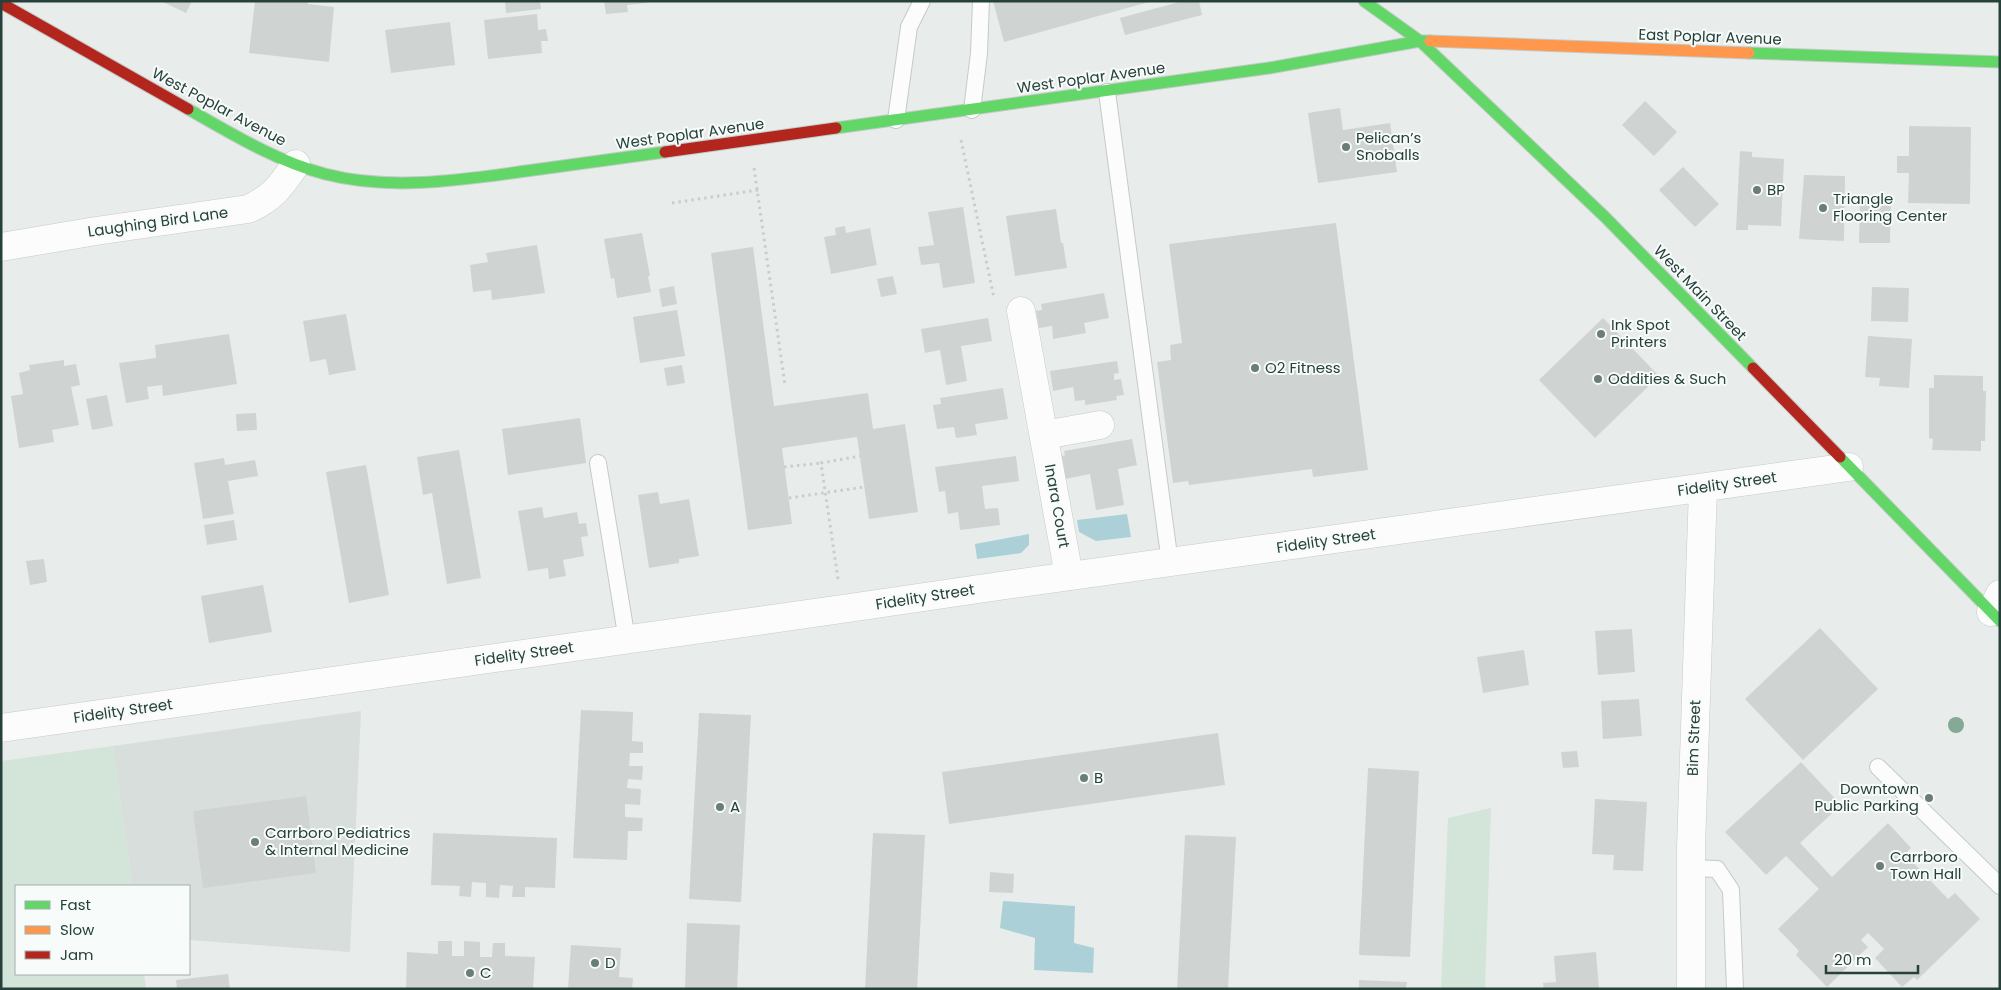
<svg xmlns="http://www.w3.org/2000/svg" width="2001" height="990" font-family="Poppins,sans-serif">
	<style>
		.built { fill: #d7dedb }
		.green { fill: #d3e4d9 }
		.water { fill: #acd0d7 }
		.building { fill: #cfd4d2 }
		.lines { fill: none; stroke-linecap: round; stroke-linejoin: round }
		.lane-casing { stroke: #c5cac8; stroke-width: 18 }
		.street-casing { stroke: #c5cac8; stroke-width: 29 }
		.fast-casing { stroke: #c4cac8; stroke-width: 13 }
		.slow-casing { stroke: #c4cac8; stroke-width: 13 }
		.jam-casing { stroke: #c4cac8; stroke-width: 13 }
		.path { stroke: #c7cecd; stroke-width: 3; stroke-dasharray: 2.5 4; stroke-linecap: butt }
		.lane { stroke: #fcfcfc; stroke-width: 16 }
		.street { stroke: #fcfcfc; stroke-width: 28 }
		.fast { stroke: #63d668; stroke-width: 11 }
		.slow { stroke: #ff974d; stroke-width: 11 }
		.jam { stroke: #b3261e; stroke-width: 11 }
		.tree { fill: #84aa95 }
		.poi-dot { fill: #6a7d78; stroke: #f7fbf9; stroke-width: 2 }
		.labels { text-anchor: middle; stroke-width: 4; stroke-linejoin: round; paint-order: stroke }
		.street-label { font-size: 15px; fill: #26403a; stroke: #f7fbf9 }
		.poi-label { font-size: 15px; fill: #26403a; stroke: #f7fbf9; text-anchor: start }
	</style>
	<rect width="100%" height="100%" fill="#e8edeb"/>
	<polygon class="built" points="361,711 350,952 189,940 189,886 132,886 113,746"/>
	<g class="green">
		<polygon points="113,746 132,886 16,886 16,974 144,974 146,989 1,989 1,761"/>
		<polygon points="1491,808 1485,989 1441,989 1448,818"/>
	</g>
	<g class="water">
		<polygon points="1127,514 1131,537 1096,541 1079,532 1077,520"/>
		<polygon points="1029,534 1029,545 1021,553 977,559 975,544"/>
		<polygon points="1003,901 1075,906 1074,943 1094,948 1093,973 1034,970 1035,938 1000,928"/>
	</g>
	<g class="building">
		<polygon points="161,1 192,1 186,13"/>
		<polygon points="255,1 308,1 308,4 334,7 329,62 249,53"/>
		<polygon points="505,1 540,1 541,9 506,13"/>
		<polygon points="604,1 647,1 647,3 627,5 628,12 606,14"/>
		<polygon points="993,1 1149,1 1149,2 1004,42"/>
		<polygon points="1183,1 1199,1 1202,15 1125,35 1120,18"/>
		<polygon points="537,14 538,30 546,29 548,41 541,41 542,53 488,59 484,20"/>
		<polygon points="450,22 455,65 391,73 385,30"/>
		<polygon points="1645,101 1677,132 1654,156 1622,125"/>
		<polygon points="1340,108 1343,130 1390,123 1397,172 1318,183 1308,113"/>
		<polygon points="1909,126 1971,127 1970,204 1908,203 1909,173 1897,173 1897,156 1909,156"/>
		<polygon points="1740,151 1752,152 1752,157 1784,159 1781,226 1748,225 1748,230 1736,230"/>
		<polygon points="1683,167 1719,204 1695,227 1659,190"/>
		<polygon points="1804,175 1845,176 1844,241 1799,239"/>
		<polygon points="1860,196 1891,197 1890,243 1859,243"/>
		<polygon points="963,207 975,283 943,288 939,263 921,265 918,247 934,245 928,212"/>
		<polygon points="1056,209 1061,243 1063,243 1067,268 1015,276 1006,216"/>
		<polygon points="1336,223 1368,470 1313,477 1312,469 1189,485 1188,481 1173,483 1157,362 1171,360 1170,345 1182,343 1169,244"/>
		<polygon points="845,226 846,233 870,228 877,265 831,274 824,237 836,235 835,228"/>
		<polygon points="642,233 650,276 648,276 651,292 617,298 614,278 611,279 604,239"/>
		<polygon points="537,245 545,293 492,300 491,290 473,292 470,265 488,262 486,253"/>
		<polygon points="753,247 774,406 868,393 873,429 905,424 918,512 869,519 857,437 782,448 792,524 748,530 711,253"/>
		<polygon points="893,276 897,294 881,297 877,279"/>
		<polygon points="674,286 677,304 662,307 659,289"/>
		<polygon points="1872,287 1909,288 1908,322 1871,321"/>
		<polygon points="1104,293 1109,318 1084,323 1086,333 1053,339 1052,326 1039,328 1036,311 1042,310 1041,304"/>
		<polygon points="677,310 685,356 640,363 633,317"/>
		<polygon points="346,314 356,370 329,375 326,359 310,362 303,321"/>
		<polygon points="988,318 992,341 961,346 967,381 946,385 940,350 925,353 921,329"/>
		<polygon points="1603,318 1659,376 1595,438 1539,380"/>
		<polygon points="229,334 237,384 163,396 162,385 147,387 149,399 126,403 119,363 156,358 155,345"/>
		<polygon points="1868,336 1912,339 1909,388 1879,386 1880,378 1865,377"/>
		<polygon points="64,360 64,366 76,364 80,385 71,387 79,425 52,430 54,442 19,448 11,396 23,394 19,373 30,370 29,365"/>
		<polygon points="1117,361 1119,373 1114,374 1114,380 1121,379 1124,395 1116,396 1117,400 1085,405 1085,400 1075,401 1073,387 1053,391 1050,371"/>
		<polygon points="682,365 685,383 667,386 664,368"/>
		<polygon points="1934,375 1983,376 1983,391 1986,391 1985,441 1981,441 1981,451 1932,450 1933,439 1929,438 1929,388 1934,388"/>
		<polygon points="1003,388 1008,419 975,424 977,435 956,438 954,427 937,429 933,405 941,404 940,398"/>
		<polygon points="107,395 113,426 92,430 86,399"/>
		<polygon points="256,413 257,430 237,431 236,414"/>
		<polygon points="580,418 586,463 508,475 502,429"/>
		<polygon points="1132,439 1137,465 1118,469 1124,505 1096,510 1090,474 1065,479 1061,456 1065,455 1064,451"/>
		<polygon points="459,450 481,578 447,584 432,493 423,495 417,457"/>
		<polygon points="1016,456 1019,481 982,486 985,509 998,508 1000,525 960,530 958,512 948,514 945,491 939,492 935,467"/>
		<polygon points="224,458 225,465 255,460 258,476 228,481 234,514 203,519 194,463"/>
		<polygon points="366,465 389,595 349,603 326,472"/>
		<polygon points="658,492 660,504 689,499 699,556 679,559 679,563 649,568 638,495"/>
		<polygon points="542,507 544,518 577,512 579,524 586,523 588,536 581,537 584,556 563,560 566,576 549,579 548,568 528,571 518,511"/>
		<polygon points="234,520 237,540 207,545 204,525"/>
		<polygon points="44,559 47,582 30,585 26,561"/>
		<polygon points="263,585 272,632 209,643 201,596"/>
		<polygon points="1820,628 1878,689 1803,760 1745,699"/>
		<polygon points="1632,629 1635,672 1598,675 1595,631"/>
		<polygon points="1524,650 1529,685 1483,693 1477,657"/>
		<polygon points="1639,699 1642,736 1603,739 1601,701"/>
		<polygon points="581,710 633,712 632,741 643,742 643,753 630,753 629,766 643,766 642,780 628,779 627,788 641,789 640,805 625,804 625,817 643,818 642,831 628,831 627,860 573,858"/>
		<polygon points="699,713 751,715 741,902 689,899"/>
		<polygon points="1218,733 1225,785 949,824 942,772"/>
		<polygon points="1577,751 1579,767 1563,768 1561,752"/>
		<polygon points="1801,762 1841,805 1800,843 1832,877 1888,823 1911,848 1905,854 1948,899 1955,893 1980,919 1917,980 1914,977 1902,987 1875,958 1884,949 1868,933 1861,940 1868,947 1827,987 1796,955 1799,951 1778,929 1819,889 1786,856 1766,875 1725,832"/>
		<polygon points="1368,768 1419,771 1410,957 1359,955"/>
		<polygon points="306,796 316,873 203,888 193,811"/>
		<polygon points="1595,799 1647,802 1643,871 1613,870 1614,855 1592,854"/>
		<polygon points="433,833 557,838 555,888 525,887 525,897 512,897 513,886 500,885 499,898 486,897 486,883 472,882 471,897 459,896 460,886 431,885"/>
		<polygon points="873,833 925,835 917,989 865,989"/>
		<polygon points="1185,835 1236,837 1228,989 1177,989"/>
		<polygon points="990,872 1014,874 1013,893 989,892"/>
		<polygon points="687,923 740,925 737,989 685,989"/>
		<polygon points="438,941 452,941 452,956 464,956 464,941 480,942 480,957 492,957 493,943 505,943 505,956 535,957 533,989 406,989 407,952 438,954"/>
		<polygon points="571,945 621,948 619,977 633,978 632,989 568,989"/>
		<polygon points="1596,952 1599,989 1544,989 1543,983 1556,982 1554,956"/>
		<polygon points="228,974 230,989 177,989 176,980"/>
		<polygon points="1359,980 1407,982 1406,989 1359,989"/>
	</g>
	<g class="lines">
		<g class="lane-casing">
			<g id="lane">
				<polyline points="1107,92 1170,563"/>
				<polyline points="972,110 979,53 981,1"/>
				<polyline points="896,120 909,27 922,1"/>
				<polyline points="598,463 627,640"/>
				<polyline points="1878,767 2000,886"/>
				<polyline points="1691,868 1717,869 1731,890 1735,989"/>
			</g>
		</g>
		<g class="street-casing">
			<g id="street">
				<path d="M1 247 96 231 248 209C273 198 281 186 296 164"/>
				<polyline points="1021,311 1069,576"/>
				<polyline points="1044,435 1100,425"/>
				<polyline points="1991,612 2000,594"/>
				<polyline points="1,728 842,609 1013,584 1849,467"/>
				<polyline points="1691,989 1691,848 1703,488"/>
			</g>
		</g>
		<g class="fast-casing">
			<g id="fast">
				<polyline points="1364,1 1420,41 1605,217 1753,368"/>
				<polyline points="1749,53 2000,62"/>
				<path d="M188 109C232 134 276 161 325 174 391 191 460 180 526 171 572 165 619 158 665 152"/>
				<polyline points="836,128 1269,68 1420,41 1430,41"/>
				<polyline points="1840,457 2000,621"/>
			</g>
		</g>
		<g class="slow-casing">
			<polyline id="slow" points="1430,41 1749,53"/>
		</g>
		<g class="jam-casing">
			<g id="jam">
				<polyline points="1,3 188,109"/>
				<polyline points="665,152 836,128"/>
				<polyline points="1753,368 1840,457"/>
			</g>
		</g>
		<g class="path">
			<polyline points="961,140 994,298"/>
			<polyline points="754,168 785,385"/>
			<polyline points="672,203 758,190"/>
			<polyline points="784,467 821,463"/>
			<polyline points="789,498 864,487"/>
			<polyline points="838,579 821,463 860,456"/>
		</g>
		<use href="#lane" class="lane"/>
		<use href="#street" class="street"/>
		<use href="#fast" class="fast"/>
		<use href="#slow" class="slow"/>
		<use href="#jam" class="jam"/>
	</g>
	<circle class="tree" cx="1956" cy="725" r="8"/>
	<g class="poi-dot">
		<circle cx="1346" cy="147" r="5"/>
		<circle cx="1757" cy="190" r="5"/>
		<circle cx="1823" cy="208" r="5"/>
		<circle cx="1601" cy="334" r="5"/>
		<circle cx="1255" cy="368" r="5"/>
		<circle cx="1598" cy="379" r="5"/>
		<circle cx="1084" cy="778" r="5"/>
		<circle cx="1929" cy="798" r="5"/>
		<circle cx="720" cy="807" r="5"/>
		<circle cx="255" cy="842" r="5"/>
		<circle cx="1880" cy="866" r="5"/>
		<circle cx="595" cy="963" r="5"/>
		<circle cx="470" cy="973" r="5"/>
	</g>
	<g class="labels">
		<g class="street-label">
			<text transform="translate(1710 37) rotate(2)" y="5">East Poplar Avenue</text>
			<text transform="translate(1091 78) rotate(-8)" y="5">West Poplar Avenue</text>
			<text transform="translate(219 107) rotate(28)" y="5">West Poplar Avenue</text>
			<text transform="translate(690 134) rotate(-8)" y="5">West Poplar Avenue</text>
			<text transform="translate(158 222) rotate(-8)" y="5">Laughing Bird Lane</text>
			<text transform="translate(1700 293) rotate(46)" y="5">West Main Street</text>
			<text transform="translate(1727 484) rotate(-8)" y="5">Fidelity Street</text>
			<text transform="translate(1057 506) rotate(80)" y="5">Inara Court</text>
			<text transform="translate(1326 541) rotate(-8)" y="5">Fidelity Street</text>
			<text transform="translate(925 597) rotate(-9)" y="5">Fidelity Street</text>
			<text transform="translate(524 654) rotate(-8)" y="5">Fidelity Street</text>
			<text transform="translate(123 711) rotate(-8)" y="5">Fidelity Street</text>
			<text transform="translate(1694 738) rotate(-88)" y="5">Bim Street</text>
		</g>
		<g class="poi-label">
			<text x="1356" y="143">Pelican’s<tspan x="1356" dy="17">Snoballs</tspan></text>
			<text x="1767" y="195">BP</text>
			<text x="1833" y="204">Triangle<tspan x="1833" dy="17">Flooring Center</tspan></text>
			<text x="1611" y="330">Ink Spot<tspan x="1611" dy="17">Printers</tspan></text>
			<text x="1265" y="373">O2 Fitness</text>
			<text x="1608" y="384">Oddities &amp; Such</text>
			<text x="1094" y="783">B</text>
			<text x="1919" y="794" text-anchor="end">Downtown<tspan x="1919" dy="17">Public Parking</tspan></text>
			<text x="730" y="812">A</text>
			<text x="265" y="838">Carrboro Pediatrics<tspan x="265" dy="17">&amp; Internal Medicine</tspan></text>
			<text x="1890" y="862">Carrboro<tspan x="1890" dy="17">Town Hall</tspan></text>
			<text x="605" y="968">D</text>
			<text x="480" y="978">C</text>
		</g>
	</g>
	<rect width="2001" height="990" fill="none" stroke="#26403a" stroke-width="5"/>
	<rect x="15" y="885" width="175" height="90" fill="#f7fbf9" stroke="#a3b0ad"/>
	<rect x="25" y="901" width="25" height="8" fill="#63d668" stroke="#a3b0ad"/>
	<text x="60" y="910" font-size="15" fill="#26403a">Fast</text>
	<rect x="25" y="926" width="25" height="8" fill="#ff974d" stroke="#a3b0ad"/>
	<text x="60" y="935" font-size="15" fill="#26403a">Slow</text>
	<rect x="25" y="951" width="25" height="8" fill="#b3261e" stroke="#a3b0ad"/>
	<text x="60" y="960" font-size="15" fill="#26403a">Jam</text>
	<path d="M1826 965v8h92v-8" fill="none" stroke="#26403a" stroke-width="2.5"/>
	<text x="1834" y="965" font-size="15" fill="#26403a" stroke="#f7fbf9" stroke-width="4" paint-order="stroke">20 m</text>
</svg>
